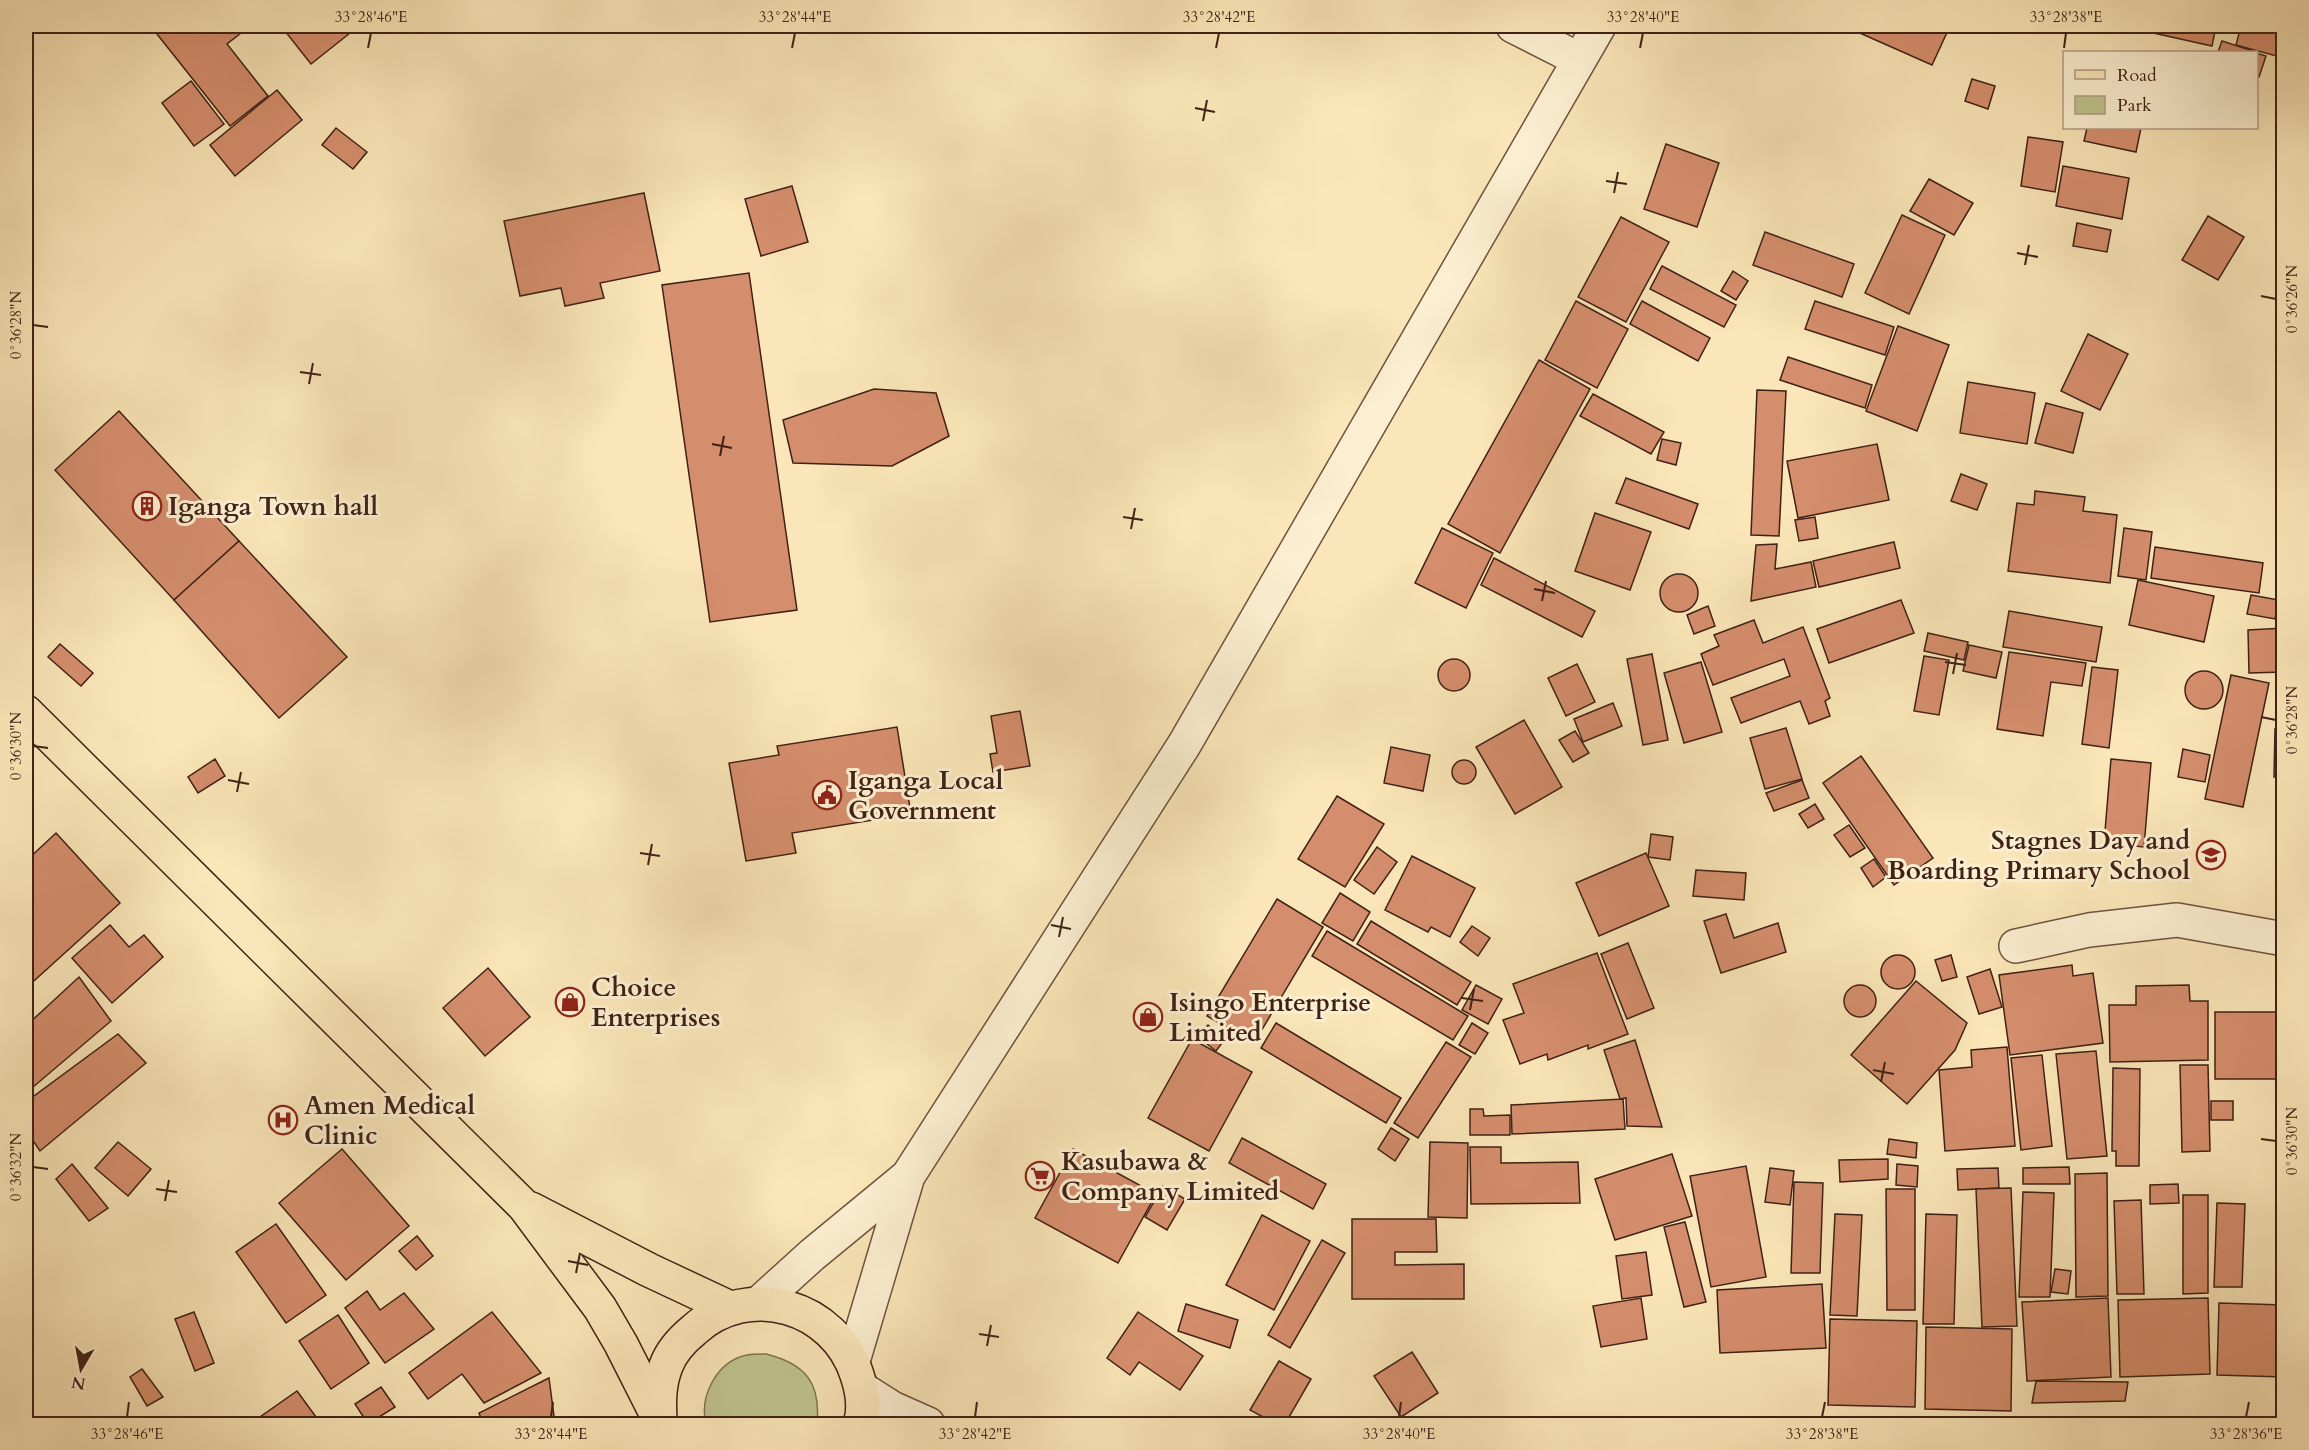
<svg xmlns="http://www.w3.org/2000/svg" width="2309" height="1450" font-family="Cardo,serif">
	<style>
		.green { fill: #bfc48e; stroke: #807252; stroke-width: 1.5 }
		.building { fill: #d58e6d; stroke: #402116; stroke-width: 1.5 }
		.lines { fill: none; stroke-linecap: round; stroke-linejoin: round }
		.minor-casing { stroke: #6e523e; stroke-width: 36 }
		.major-casing { stroke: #402116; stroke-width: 36 }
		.minor { stroke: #fcefd1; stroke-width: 33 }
		.major { stroke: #fae6b8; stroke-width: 33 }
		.ticks { fill: none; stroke: #402116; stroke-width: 2 }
		.labels { text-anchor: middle; stroke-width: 6; stroke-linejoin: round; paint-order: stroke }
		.poi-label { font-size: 26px; font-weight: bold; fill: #402116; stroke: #fcefd1; text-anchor: start }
		.neatline { fill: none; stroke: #402116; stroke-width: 2 }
		.ticks-label { font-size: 15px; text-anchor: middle; fill: #402116 }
	</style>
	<rect width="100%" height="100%" fill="#fae6b8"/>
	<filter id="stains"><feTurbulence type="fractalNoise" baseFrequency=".00333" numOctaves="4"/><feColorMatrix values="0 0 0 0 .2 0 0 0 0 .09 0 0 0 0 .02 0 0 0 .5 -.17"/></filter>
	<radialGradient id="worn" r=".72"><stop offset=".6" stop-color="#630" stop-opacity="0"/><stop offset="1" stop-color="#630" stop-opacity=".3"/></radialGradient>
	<path class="green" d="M766 1354C806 1364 821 1383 817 1424H706C699 1396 717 1361 747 1355 753 1354 760 1354 766 1354Z"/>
	<g class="building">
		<polygon points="167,26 250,26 227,44 268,96 230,126 157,34"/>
		<polygon points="281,26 343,26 350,33 311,64"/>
		<polygon points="1844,26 1950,26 1932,65"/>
		<polygon points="2122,26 2216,26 2212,46"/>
		<polygon points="2241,26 2284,26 2284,58 2236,45"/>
		<polygon points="2222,41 2256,52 2218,52"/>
		<polygon points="2256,53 2266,56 2259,77 2256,76"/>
		<polygon points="1972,79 1995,86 1988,109 1965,101"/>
		<polygon points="191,81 224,124 194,146 162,103"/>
		<polygon points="277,90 302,120 235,176 210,145"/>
		<polygon points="336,128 367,152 353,169 322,145"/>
		<polygon points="2087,128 2141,128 2136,152 2084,141"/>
		<polygon points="2028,137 2063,142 2055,192 2021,186"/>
		<polygon points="1666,144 1719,163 1697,227 1644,209"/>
		<polygon points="2063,166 2129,178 2122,219 2056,206"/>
		<polygon points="1929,179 1973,203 1954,235 1910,211"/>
		<polygon points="792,186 808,242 761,256 745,199"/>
		<polygon points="644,193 660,271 600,283 604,298 565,306 561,288 520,296 504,221"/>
		<polygon points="1902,215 1945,235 1909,314 1865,293"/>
		<polygon points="2208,216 2244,237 2218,280 2182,260"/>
		<polygon points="1621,217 1669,242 1626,322 1578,297"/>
		<polygon points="2077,223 2111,230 2107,252 2073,246"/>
		<polygon points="1765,232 1854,264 1842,297 1753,265"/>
		<polygon points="1662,266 1736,305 1724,327 1650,289"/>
		<polygon points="1733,271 1748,281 1736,300 1721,291"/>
		<polygon points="749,273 797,610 710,622 662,285"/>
		<polygon points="1576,301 1628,329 1597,388 1545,360"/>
		<polygon points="1642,301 1710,338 1698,361 1630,324"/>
		<polygon points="1815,301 1894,327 1885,355 1805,329"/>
		<polygon points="1898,326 1949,345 1917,431 1866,411"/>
		<polygon points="2088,334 2128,354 2100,410 2061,391"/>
		<polygon points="1788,357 1872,385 1865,408 1780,380"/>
		<polygon points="1539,360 1590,389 1500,553 1448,524"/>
		<polygon points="1968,382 2035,393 2027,444 1960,433"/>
		<polygon points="874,389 936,393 949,436 892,466 793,463 783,420"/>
		<polygon points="1757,390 1786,391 1779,536 1751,535"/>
		<polygon points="1593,394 1664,432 1651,454 1580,416"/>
		<polygon points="2046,403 2083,413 2073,453 2035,443"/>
		<polygon points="119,411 239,541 174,600 55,470"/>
		<polygon points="1662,439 1681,443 1676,465 1657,460"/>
		<polygon points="1877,444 1889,500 1798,518 1787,461"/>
		<polygon points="1961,474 1987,484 1977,510 1951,501"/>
		<polygon points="1626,478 1698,504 1689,529 1616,503"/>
		<polygon points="2035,491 2085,497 2083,511 2117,515 2110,583 2008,571 2017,503 2034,505"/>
		<polygon points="1595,513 1651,532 1630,590 1575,571"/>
		<polygon points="1815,517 1818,538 1799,541 1795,520"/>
		<polygon points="1442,528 1493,553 1466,608 1415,583"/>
		<polygon points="2124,528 2152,532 2146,580 2118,576"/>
		<polygon points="239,541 347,657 279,718 174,600"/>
		<polygon points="1894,542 1900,568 1819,587 1813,561"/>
		<polygon points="1777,544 1775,569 1811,562 1816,587 1751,601 1756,545"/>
		<polygon points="2155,547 2263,563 2259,593 2151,578"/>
		<polygon points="1494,558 1595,611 1582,637 1481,585"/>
		<circle cx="1679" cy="593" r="19"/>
		<polygon points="2138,580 2214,596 2204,642 2129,625"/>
		<polygon points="2251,595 2279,600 2275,619 2247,614"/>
		<polygon points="1901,600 1914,633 1829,663 1817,629"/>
		<polygon points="2279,604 2284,604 2284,624 2278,624"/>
		<polygon points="1708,606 1715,626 1694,634 1687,615"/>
		<polygon points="2009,611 2102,627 2096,662 2003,647"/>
		<polygon points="1754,620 1763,643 1803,627 1830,698 1825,701 1830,716 1809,724 1800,701 1741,723 1731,698 1790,676 1784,659 1713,685 1701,654 1719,646 1714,635"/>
		<polygon points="2284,628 2284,672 2249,673 2248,630"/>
		<polygon points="1928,633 1968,642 1964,660 1924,651"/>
		<polygon points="60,644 93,673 81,686 48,657"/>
		<polygon points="1969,645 2002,652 1996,678 1963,671"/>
		<polygon points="2009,652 2086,663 2082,686 2051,682 2043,736 1997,729"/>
		<polygon points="1652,654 1668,740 1643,745 1627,659"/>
		<polygon points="1924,656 1949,660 1939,715 1914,711"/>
		<circle cx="1454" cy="675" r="16"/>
		<polygon points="1701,662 1722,732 1684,743 1664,673"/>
		<polygon points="1577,664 1595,702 1566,716 1548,678"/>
		<polygon points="2092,667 2118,670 2109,748 2082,744"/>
		<circle cx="2204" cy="690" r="19"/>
		<polygon points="2231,675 2269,683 2243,807 2205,799"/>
		<polygon points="1613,703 1622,726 1583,742 1574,719"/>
		<polygon points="1020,711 1030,766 993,772 990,754 997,753 991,716"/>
		<polygon points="1524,720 1562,787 1515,814 1476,747"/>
		<polygon points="897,727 911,814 792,833 796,853 746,861 729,763 779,755 777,746"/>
		<polygon points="1786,728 1802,779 1765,789 1750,738"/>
		<polygon points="2275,729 2284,729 2284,777 2274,777"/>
		<polygon points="1575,731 1589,753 1573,762 1559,740"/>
		<polygon points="1391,747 1430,755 1423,791 1384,783"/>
		<polygon points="2183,749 2210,755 2205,782 2178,777"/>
		<polygon points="1861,756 1933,858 1894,885 1823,783"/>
		<polygon points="215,759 225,776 198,793 188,777"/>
		<polygon points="2111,759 2151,763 2144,847 2104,843"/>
		<circle cx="1464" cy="772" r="12"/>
		<polygon points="1802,780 1809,798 1774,811 1766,793"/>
		<polygon points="1337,796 1384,824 1345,887 1298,859"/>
		<polygon points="1815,804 1824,819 1808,828 1799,814"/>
		<polygon points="1849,825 1865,848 1850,857 1834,835"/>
		<polygon points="56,833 120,903 26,988 26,861"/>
		<polygon points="1651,834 1673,837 1670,860 1648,857"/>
		<polygon points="1377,847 1397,862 1374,894 1354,880"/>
		<polygon points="1646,853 1669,906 1599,936 1576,883"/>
		<polygon points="1412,856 1475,888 1450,937 1431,927 1428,932 1385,910"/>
		<polygon points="1874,859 1886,877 1873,887 1861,868"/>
		<polygon points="1696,870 1746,873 1744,900 1693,896"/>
		<polygon points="1340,893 1370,912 1353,941 1322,923"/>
		<polygon points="1277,899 1323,927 1254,1043 1207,1016"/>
		<polygon points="1726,914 1734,938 1778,923 1786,952 1721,973 1704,921"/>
		<polygon points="1371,921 1471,982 1457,1005 1357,944"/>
		<polygon points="110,925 129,947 144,935 163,957 112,1003 72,958"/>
		<polygon points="1472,926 1490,938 1478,956 1460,942"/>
		<polygon points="1327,931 1468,1016 1453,1040 1312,956"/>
		<polygon points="1628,943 1654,1008 1627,1019 1601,954"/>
		<polygon points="1597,953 1628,1034 1588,1049 1588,1045 1548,1060 1547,1054 1520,1064 1503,1020 1524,1013 1513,984"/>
		<polygon points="1951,955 1957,977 1942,981 1935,960"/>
		<circle cx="1898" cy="972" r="17"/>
		<polygon points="2072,965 2073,976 2093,973 2103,1043 2010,1055 1999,975"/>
		<polygon points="488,968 530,1017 485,1056 443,1008"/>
		<polygon points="1990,969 2002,1007 1979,1014 1967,977"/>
		<polygon points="79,977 111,1021 26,1093 26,1026"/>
		<polygon points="1916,981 1967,1023 1955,1050 1907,1104 1851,1055"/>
		<circle cx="1860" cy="1001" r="16"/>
		<polygon points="1476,985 1502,999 1488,1024 1462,1010"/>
		<polygon points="2189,985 2190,1001 2208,1001 2208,1060 2110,1062 2109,1005 2136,1005 2136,986"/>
		<rect x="2215" y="1012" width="69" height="67"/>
		<polygon points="1276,1023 1401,1098 1386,1123 1261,1048"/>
		<polygon points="1472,1023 1488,1033 1475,1054 1459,1045"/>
		<polygon points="1208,1025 1225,1039 1216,1051 1198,1037"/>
		<polygon points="118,1034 146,1063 40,1151 26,1130 26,1102"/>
		<polygon points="1192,1039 1252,1072 1209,1151 1148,1118"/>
		<polygon points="1635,1040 1662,1127 1627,1126 1626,1098 1620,1099 1604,1050"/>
		<polygon points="1446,1042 1471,1057 1418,1138 1394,1123"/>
		<polygon points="2007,1047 2015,1146 1945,1151 1939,1070 1972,1067 1971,1050"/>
		<polygon points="2096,1051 2107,1156 2067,1159 2056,1054"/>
		<polygon points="2042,1055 2052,1146 2021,1150 2011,1058"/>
		<polygon points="2180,1065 2208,1065 2210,1151 2182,1152"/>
		<polygon points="2113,1068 2140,1069 2139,1166 2116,1166 2116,1151 2112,1151"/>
		<polygon points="1623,1099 1625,1129 1512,1134 1511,1105"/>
		<rect x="2211" y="1101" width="22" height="19"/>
		<polygon points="1470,1109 1483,1109 1484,1116 1510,1115 1510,1135 1470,1135"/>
		<polygon points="1391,1128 1409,1139 1395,1161 1378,1149"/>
		<polygon points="1242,1138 1326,1184 1313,1209 1229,1163"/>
		<polygon points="1889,1139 1917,1143 1916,1158 1887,1154"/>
		<polygon points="118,1142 151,1169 128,1196 95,1168"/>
		<polygon points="1430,1142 1468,1143 1467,1218 1428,1217"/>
		<polygon points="1470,1147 1501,1147 1501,1163 1578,1162 1580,1203 1471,1204"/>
		<polygon points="342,1149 409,1226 346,1280 279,1203"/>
		<polygon points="1073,1149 1156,1194 1118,1263 1035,1218"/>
		<polygon points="1672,1154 1692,1216 1615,1240 1595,1179"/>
		<polygon points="1888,1159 1888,1179 1840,1182 1839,1160"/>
		<polygon points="72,1164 108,1208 89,1221 56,1179"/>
		<polygon points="1897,1164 1918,1166 1917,1187 1896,1185"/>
		<polygon points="1746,1166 1766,1277 1711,1287 1690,1176"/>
		<polygon points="2069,1167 2070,1184 2023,1184 2023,1168"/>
		<polygon points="1770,1168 1794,1171 1790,1205 1765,1202"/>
		<polygon points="1998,1168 1999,1188 1958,1190 1957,1169"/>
		<polygon points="2107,1173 2108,1296 2076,1297 2075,1174"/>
		<polygon points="1794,1182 1823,1183 1820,1273 1791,1273"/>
		<polygon points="2178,1184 2179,1203 2150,1204 2150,1185"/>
		<polygon points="1163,1186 1185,1199 1167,1230 1145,1217"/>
		<polygon points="2011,1188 2017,1326 1982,1327 1976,1189"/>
		<polygon points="1886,1189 1915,1189 1915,1310 1887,1310"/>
		<polygon points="2023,1192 2054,1193 2050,1297 2019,1297"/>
		<polygon points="2183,1195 2208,1195 2208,1293 2183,1294"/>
		<polygon points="2141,1200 2144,1294 2117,1294 2114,1201"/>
		<polygon points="2217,1203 2245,1204 2242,1287 2214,1287"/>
		<polygon points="1835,1214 1862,1215 1857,1316 1830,1315"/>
		<polygon points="1926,1214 1957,1215 1954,1324 1923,1324"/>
		<polygon points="1262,1215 1310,1241 1274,1310 1226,1285"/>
		<polygon points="1352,1219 1436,1219 1437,1252 1395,1252 1395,1265 1464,1264 1464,1299 1352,1299"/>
		<polygon points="1685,1222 1706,1302 1684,1307 1664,1227"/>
		<polygon points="276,1224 326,1295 286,1323 236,1252"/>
		<polygon points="417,1236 433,1256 416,1270 399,1251"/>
		<polygon points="1322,1240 1345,1253 1290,1348 1268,1335"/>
		<polygon points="1646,1252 1652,1295 1622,1299 1616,1256"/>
		<polygon points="2055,1269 2071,1271 2068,1294 2051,1292"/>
		<polygon points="1822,1284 1826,1348 1720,1353 1717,1290"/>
		<polygon points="367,1291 380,1310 404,1293 434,1329 385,1363 345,1308"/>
		<polygon points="1641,1298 1647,1339 1601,1347 1593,1306"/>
		<polygon points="2108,1298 2111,1377 2027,1381 2022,1302"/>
		<polygon points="2208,1298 2210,1374 2120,1377 2118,1300"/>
		<polygon points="2219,1303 2284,1305 2284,1377 2217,1375"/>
		<polygon points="1186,1304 1238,1320 1230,1348 1178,1331"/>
		<polygon points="194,1312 214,1363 195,1371 175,1319"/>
		<polygon points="492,1312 541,1373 484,1403 462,1374 428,1399 409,1373"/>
		<polygon points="1138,1312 1203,1356 1180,1390 1139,1362 1130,1375 1107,1358"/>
		<polygon points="338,1315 369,1363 331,1389 299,1341"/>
		<polygon points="1830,1319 1917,1321 1915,1407 1828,1405"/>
		<polygon points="1926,1327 2012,1329 2011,1411 1925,1409"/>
		<polygon points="1412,1352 1438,1393 1401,1417 1374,1376"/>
		<polygon points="1279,1361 1311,1379 1285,1424 1276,1424 1250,1410"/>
		<polygon points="142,1369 163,1397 147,1406 130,1377"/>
		<polygon points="549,1378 555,1424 483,1424 479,1413"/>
		<polygon points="2036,1381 2128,1382 2125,1401 2032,1403"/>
		<polygon points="381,1387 395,1407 368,1424 355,1404"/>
		<polygon points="297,1391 319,1421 315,1424 250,1424"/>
	</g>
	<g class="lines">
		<g class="minor-casing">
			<g id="minor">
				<polyline points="1513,26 1578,59"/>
				<polyline points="2016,946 2089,930 2177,920 2284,939"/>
				<polyline points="759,1303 812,1255 908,1176"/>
				<polyline points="853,1361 908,1176 1184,745 1599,26"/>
				<polyline points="862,1389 892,1408 928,1424"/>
			</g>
		</g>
		<g class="major-casing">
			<g id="major">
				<polyline points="26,712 524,1206 600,1308 621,1344 660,1421"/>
				<polyline points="531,1209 649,1270 730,1308"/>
				<path d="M660 1420C659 1401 659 1384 666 1366 671 1352 683 1339 694 1330 749 1280 835 1306 857 1375 862 1390 865 1409 860 1424"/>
			</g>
		</g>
		<use href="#minor" class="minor"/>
		<use href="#major" class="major"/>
	</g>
	<path class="ticks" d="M368 48 371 33M792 48 795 33M1216 48 1219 33M1640 48 1643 33M2064 48 2066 33M1195 108 1215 112M1203 121 1207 100M1606 181 1627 184M1614 193 1618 172M2017 253 2038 257M2025 265 2029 245M2261 296 2276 299M33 325 48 327M300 372 321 375M309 384 313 363M712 444 732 448M720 456 724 436M1123 517 1143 520M1131 529 1135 508M1534 589 1555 593M1542 601 1546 581M1945 662 1966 665M1953 674 1957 653M2261 717 2276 720M33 746 48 748M228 780 249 784M237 792 241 772M640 853 660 856M648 865 652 844M1051 925 1071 929M1059 937 1063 917M1462 998 1483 1001M1470 1010 1474 989M1873 1070 1894 1074M1881 1082 1885 1062M2261 1139 2276 1141M33 1167 48 1169M156 1189 177 1192M165 1201 169 1180M568 1261 588 1265M576 1273 580 1253M979 1334 999 1337M987 1346 991 1325M127 1417 129 1402M551 1417 553 1402M975 1417 977 1402M1399 1417 1401 1402M1822 1417 1825 1402M2246 1417 2249 1402"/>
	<defs>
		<g id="building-ring" transform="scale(1.5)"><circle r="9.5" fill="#fcefd1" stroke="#8f2418" stroke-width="1.5"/><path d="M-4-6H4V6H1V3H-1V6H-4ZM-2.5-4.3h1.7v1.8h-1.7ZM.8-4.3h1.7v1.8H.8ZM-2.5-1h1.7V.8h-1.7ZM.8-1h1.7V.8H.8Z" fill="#8f2418"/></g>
		<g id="civic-ring" transform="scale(1.5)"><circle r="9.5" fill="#fcefd1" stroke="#8f2418" stroke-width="1.5"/><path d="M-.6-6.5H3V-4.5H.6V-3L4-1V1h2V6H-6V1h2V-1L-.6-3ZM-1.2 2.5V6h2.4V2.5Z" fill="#8f2418"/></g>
		<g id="school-ring" transform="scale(1.5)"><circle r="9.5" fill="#fcefd1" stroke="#8f2418" stroke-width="1.5"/><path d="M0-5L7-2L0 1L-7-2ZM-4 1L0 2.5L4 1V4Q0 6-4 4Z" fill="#8f2418"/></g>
		<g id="shop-ring" transform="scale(1.5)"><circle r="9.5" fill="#fcefd1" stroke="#8f2418" stroke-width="1.5"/><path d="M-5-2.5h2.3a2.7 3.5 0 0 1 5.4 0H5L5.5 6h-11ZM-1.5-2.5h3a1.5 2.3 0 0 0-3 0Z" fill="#8f2418"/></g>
		<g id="hospital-ring" transform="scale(1.5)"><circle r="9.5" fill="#fcefd1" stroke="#8f2418" stroke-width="1.5"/><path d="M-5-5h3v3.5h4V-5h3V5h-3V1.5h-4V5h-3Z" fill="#8f2418"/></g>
		<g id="supermarket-ring" transform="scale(1.5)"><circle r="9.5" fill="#fcefd1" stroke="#8f2418" stroke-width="1.5"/><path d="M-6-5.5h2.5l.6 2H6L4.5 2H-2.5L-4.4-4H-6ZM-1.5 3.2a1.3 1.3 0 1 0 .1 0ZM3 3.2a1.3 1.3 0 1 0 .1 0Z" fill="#8f2418"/></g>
	</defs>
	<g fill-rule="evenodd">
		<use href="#building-ring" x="147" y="506"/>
		<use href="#civic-ring" x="827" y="795"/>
		<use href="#school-ring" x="2211" y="855"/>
		<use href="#shop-ring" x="570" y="1002"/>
		<use href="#shop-ring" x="1148" y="1017"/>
		<use href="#hospital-ring" x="283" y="1120"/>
		<use href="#supermarket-ring" x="1040" y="1176"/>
	</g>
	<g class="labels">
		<g class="poi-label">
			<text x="168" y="515">Iganga Town hall</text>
			<text x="848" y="789">Iganga Local<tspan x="848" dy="30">Government</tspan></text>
			<text x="2190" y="849" text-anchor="end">Stagnes Day and<tspan x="2190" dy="30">Boarding Primary School</tspan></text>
			<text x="591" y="996">Choice<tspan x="591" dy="30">Enterprises</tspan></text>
			<text x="1169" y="1011">Isingo Enterprise<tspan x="1169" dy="30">Limited</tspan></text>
			<text x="304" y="1114">Amen Medical<tspan x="304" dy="30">Clinic</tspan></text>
			<text x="1061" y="1170">Kasubawa &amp;<tspan x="1061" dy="30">Company Limited</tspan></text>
		</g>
	</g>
	<rect width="2309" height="1450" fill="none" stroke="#fae6b8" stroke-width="66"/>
	<rect x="2063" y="51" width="195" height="78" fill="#fcefd1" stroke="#b19d86" stroke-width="1.5"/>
	<rect x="2075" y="70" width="30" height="9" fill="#fae6b8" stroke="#b19d86" stroke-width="1.5"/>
	<text x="2117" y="81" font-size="18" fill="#402116">Road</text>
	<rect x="2075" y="96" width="30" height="18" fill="#bfc48e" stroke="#b19d86" stroke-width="1.5"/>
	<text x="2117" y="111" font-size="18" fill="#402116">Park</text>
	<g transform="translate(81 1369) rotate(190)" stroke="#fcefd1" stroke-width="4.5" paint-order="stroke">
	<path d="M0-4.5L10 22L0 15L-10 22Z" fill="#402116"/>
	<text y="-9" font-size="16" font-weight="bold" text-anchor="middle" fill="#402116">N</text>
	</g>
	<rect x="33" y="33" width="2243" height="1384" class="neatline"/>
	<g class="ticks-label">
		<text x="371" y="22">33°28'46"E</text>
		<text x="795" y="22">33°28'44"E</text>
		<text x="1219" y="22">33°28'42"E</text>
		<text x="1643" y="22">33°28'40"E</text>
		<text x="2066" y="22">33°28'38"E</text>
		<text transform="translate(2292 299) rotate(-90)" y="5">0°36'26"N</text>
		<text transform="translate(16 325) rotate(-90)" y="5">0°36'28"N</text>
		<text transform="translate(2292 720) rotate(-90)" y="5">0°36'28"N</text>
		<text transform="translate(16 746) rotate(-90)" y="5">0°36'30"N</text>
		<text transform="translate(2292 1141) rotate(-90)" y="5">0°36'30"N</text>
		<text transform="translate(16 1167) rotate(-90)" y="5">0°36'32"N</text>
		<text x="127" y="1439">33°28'46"E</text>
		<text x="551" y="1439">33°28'44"E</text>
		<text x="975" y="1439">33°28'42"E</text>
		<text x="1399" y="1439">33°28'40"E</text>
		<text x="1822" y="1439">33°28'38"E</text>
		<text x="2246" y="1439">33°28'36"E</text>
	</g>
	<rect width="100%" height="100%" filter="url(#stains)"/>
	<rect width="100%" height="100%" fill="url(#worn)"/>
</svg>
